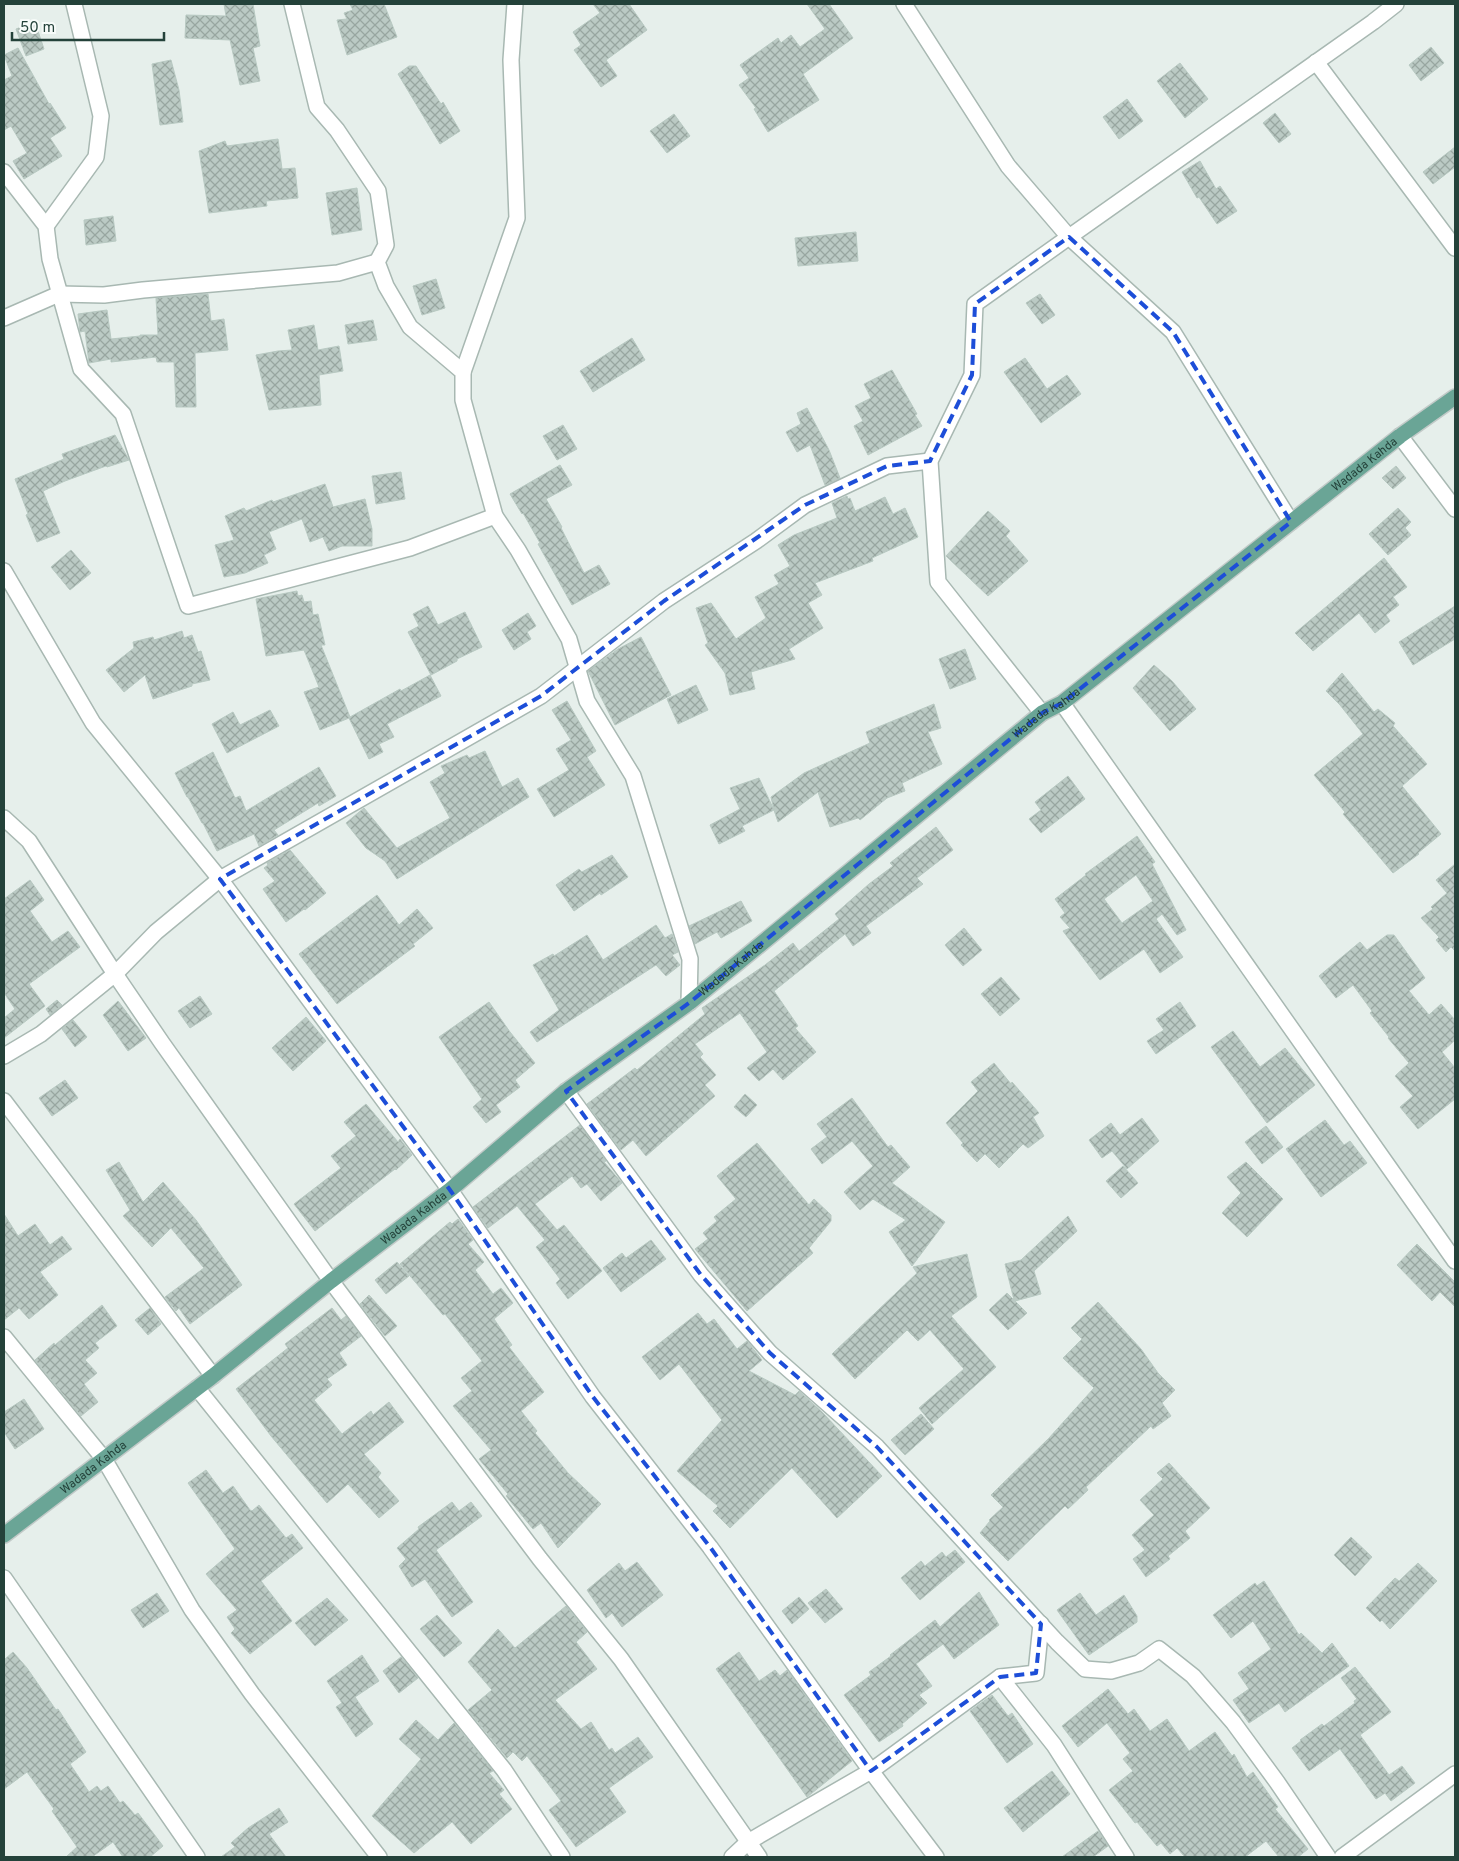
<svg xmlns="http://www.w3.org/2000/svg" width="1459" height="1861" font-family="Overpass,sans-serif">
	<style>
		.building { fill: url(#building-cross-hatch); stroke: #b8c9c2; fill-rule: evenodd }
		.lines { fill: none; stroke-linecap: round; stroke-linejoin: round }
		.minor-casing { stroke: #a8b8b2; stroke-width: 18 }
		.major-casing { stroke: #c2cac8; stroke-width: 18 }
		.minor { stroke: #fff; stroke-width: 15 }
		.major { stroke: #6aa596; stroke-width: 15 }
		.marked { fill: none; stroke: #1d4ed8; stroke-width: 4; stroke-dasharray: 10 6; stroke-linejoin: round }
		.labels { text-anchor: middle; stroke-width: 4; stroke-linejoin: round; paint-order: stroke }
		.street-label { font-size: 12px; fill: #24423a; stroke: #f7fbf9 }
	</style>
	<defs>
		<pattern id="building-cross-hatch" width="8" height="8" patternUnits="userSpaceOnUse" patternTransform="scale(1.25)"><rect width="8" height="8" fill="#bbcac4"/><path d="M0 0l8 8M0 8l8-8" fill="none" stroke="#98a6a0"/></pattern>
	</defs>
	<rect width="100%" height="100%" fill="#e6efeb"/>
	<g class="building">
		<polygon points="224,4 253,4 260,46 253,48 260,81 240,85 230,40 185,38 186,15 226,16"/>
		<polygon points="350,4 384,4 397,37 347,55 337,20 347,19 344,13 353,10"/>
		<polygon points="593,4 629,4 647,30 606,60 617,76 601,87 574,50 581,45 573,32 600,13"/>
		<polygon points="807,4 829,4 853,38 803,74 819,100 768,132 754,109 756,108 739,85 749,78 740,65 778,38 781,43 791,35 800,47 825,29"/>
		<polygon points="35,22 44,49 26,56 16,29"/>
		<polygon points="1431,47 1444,63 1421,81 1409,65"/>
		<polygon points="18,48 49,104 50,103 66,128 50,138 62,156 24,179 13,161 27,153 11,126 4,130 4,80 12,76 4,55"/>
		<polygon points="171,60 179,90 183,122 160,125 152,64"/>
		<polygon points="1180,63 1208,99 1185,118 1157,81"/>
		<polygon points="409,66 416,66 441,104 443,102 460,131 440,144 398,74"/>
		<polygon points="1127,99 1143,121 1119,139 1103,117"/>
		<polygon points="1275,113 1291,134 1279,143 1263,123"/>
		<polygon points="674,114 690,136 667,153 650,131"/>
		<polygon points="278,139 282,169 295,168 298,198 266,201 267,206 209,213 199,151 225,141 227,146"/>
		<polygon points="1455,147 1455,167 1433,184 1423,172"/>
		<polygon points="1200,161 1216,189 1220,186 1237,211 1217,224 1199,197 1197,198 1182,172"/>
		<polygon points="357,188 362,230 332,235 326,193"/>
		<polygon points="113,216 116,241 86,245 84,220"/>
		<polygon points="856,232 858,261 798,266 795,238"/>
		<polygon points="436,279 445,308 422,315 413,286"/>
		<polygon points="208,294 211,321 224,319 228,350 195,353 196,407 176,407 174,362 157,362 156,357 111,362 111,359 89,363 85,331 80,332 78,314 107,310 111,339 140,336 140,335 158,335 156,298"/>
		<polygon points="1040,294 1055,315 1042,324 1026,303"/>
		<polygon points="373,320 377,340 348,344 345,325"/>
		<polygon points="314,325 318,350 339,346 343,371 319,375 321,405 269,410 256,355 278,351 292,350 288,330"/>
		<polygon points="632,338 645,360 593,392 580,371"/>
		<polygon points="1025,358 1047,389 1067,375 1081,394 1041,423 1004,372"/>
		<polygon points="892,370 917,414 915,415 922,426 868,455 854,426 863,421 855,406 871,398 864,384"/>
		<polygon points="807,408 829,450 840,478 825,485 810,445 797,452 786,432 801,424 797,413"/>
		<polygon points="563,425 577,449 557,460 543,436"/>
		<polygon points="115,435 129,460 107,467 106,466 65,481 43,491 60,533 37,542 26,515 28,514 15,479 64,459 62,454"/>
		<polygon points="560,465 572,485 546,499 562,527 561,528 584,573 599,565 610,584 572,605 538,544 540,543 523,513 522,514 510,494"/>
		<polygon points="1396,466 1406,478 1393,489 1382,478"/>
		<polygon points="401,472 405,499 376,504 372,476"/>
		<polygon points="325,484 333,507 365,499 372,529 372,546 342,546 329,551 323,537 310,542 302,519 269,532 276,549 264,555 268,563 245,573 224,577 215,545 234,540 225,516 244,508 246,511 272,500 273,502"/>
		<polygon points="847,496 848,499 850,498 855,511 885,497 893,514 905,508 918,537 872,558 873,561 815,583 822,595 808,603 823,628 789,649 795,659 751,672 755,689 730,695 725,673 705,645 708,643 696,608 711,603 736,639 766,618 755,597 779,584 774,575 790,566 778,545 794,535 837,518 832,503"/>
		<polygon points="1398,508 1411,522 1405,528 1411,535 1388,555 1369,534"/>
		<polygon points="988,511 1010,531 1006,536 1028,561 988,596 946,556"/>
		<polygon points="71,550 91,573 70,590 51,567"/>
		<polygon points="1384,558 1407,587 1393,597 1399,605 1386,615 1390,621 1375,633 1359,613 1313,651 1295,633"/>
		<polygon points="297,591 298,596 302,595 304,602 311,601 313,615 318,614 325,645 321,645 350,717 400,689 401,691 430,675 441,696 387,724 394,737 379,744 383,752 369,759 349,718 320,730 304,692 319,687 304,650 266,656 256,599"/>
		<polygon points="428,606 438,625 465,612 482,647 457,659 457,661 431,675 408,632 419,626 413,614"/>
		<polygon points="1455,606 1455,639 1413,665 1399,642"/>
		<polygon points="528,613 536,626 527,632 531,639 514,650 502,630"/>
		<polygon points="182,631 184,638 192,635 198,652 201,651 210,680 192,684 192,686 153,699 145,675 124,692 106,670 134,648 133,642 153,637 154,640"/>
		<polygon points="641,637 671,695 615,725 588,671 618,649"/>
		<polygon points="965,649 976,679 950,689 939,659"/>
		<polygon points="1154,665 1172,681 1196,709 1170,731 1133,688"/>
		<polygon points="1342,673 1374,712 1378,709 1395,723 1393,726 1427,764 1402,786 1441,834 1418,853 1419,854 1393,873 1343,814 1345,812 1314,775 1363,734 1340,705 1326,691"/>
		<polygon points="696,685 708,710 678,724 667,699"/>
		<polygon points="567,701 596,751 587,757 605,785 554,817 537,789 569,770 556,749 571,740 552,710"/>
		<polygon points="934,704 941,728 928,732 942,764 902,783 905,791 887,798 860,820 858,818 830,827 818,792 778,822 774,810 742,826 745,831 719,844 710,825 740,809 730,788 759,778 774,810 771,797 804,773 870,743 866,732"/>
		<polygon points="270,710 279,726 227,753 212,724 233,712 240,725"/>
		<polygon points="485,751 502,787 518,778 529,797 397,879 385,861 366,848 346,823 364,808 397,848 450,818 430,782 445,773 441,766 467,755 469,758"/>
		<polygon points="213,752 235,798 240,796 246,811 319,767 336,796 319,806 318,803 274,830 278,835 259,846 254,834 217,851 203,823 202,823 188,797 187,797 175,773"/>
		<polygon points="1068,776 1085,799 1041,833 1029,819 1041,810 1035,802"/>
		<polygon points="936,827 953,850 917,878 923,884 866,926 871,933 853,946 845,934 774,991 798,1026 795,1028 816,1052 783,1080 773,1069 759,1081 747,1068 767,1052 740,1013 695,1044 703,1054 700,1057 716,1075 705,1085 715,1096 646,1156 633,1140 621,1150 587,1104 635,1068 637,1070 705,1014 702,1008 765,965 793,943 799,951 839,919 835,914 869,884 893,866 890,863"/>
		<path d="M1137 836 1155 862 1152 864 1186 930 1177 935 1162 914 1156 919 1183 957 1160 973 1144 949 1100 980 1063 931 1070 928 1060 917 1065 913 1055 899 1086 875 1085 874ZM1136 875 1153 901 1122 923 1104 899Z"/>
		<polygon points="290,850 326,893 305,910 304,909 286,922 263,889 275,881 264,868 268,865 267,863"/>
		<polygon points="612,855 628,877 601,895 600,893 574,911 556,885 579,869 582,872"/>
		<polygon points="1455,864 1455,951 1451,947 1446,952 1436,940 1439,937 1421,918 1433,909 1431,907 1447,893 1436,880"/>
		<polygon points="30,880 44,900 30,911 52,942 68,931 80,947 29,984 45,1006 4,1038 4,1018 15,1009 4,993 4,899"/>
		<polygon points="377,895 399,925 417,909 433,928 413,944 415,946 337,1004 299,954"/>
		<polygon points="741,901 752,921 721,938 717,932 695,944 689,926"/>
		<polygon points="656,925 665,938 672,934 678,952 672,955 680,965 666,976 656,965 537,1042 530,1032 559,1010 533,965 553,954 554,956 587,935 603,960"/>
		<polygon points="964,928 982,950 963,966 945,945"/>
		<polygon points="1387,935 1394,935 1425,978 1409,991 1429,1015 1441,1004 1455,1020 1455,1040 1442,1052 1455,1068 1455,1099 1418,1129 1400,1107 1413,1096 1395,1076 1409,1063 1388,1038 1389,1037 1370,1013 1372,1011 1353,985 1336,998 1319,976 1360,942 1367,950"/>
		<polygon points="1001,977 1020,999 1000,1016 981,994"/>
		<polygon points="200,996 212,1014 190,1028 178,1011"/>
		<polygon points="57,1000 62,1005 50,1015 46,1009"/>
		<polygon points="118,1001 146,1038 128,1051 103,1015"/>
		<polygon points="489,1002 510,1032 535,1063 515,1080 520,1087 496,1105 501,1112 486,1123 473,1107 482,1099 439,1037"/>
		<polygon points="1180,1002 1196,1026 1156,1054 1147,1041 1164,1030 1156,1019"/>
		<polygon points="306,1017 326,1041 293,1071 272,1048"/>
		<polygon points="73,1020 87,1037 75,1047 62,1029"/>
		<polygon points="1233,1031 1260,1067 1285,1048 1315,1085 1267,1123 1211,1047"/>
		<polygon points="994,1063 1011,1084 1012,1082 1039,1113 1033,1117 1044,1136 1028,1148 1023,1144 999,1168 985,1154 977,1162 961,1145 963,1143 946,1123 978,1091 971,1082"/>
		<polygon points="65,1080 78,1098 52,1116 39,1098"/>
		<polygon points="745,1094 757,1105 746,1117 734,1107"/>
		<polygon points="852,1098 888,1147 891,1145 910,1167 892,1183 945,1222 912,1266 889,1232 906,1220 873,1199 860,1210 844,1192 873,1166 852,1141 822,1164 811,1149 827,1137 817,1124"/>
		<polygon points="366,1104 398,1142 400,1139 412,1155 396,1170 395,1169 315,1231 294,1204 341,1168 331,1156 356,1136 344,1122"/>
		<polygon points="1142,1118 1159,1141 1127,1169 1112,1151 1102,1158 1089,1140 1111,1123 1120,1135"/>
		<polygon points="1325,1120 1344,1145 1350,1141 1367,1163 1321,1197 1286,1149"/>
		<polygon points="580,1125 606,1161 604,1162 622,1183 601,1201 587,1184 581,1188 572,1176 535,1204 557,1230 564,1225 602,1271 568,1299 556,1283 560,1279 536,1247 545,1240 517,1206 488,1228 473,1207"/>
		<polygon points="1266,1126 1283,1147 1262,1164 1245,1142"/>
		<polygon points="757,1143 809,1205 814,1199 831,1215 831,1221 809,1248 813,1253 747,1311 695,1249 708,1239 703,1233 717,1221 714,1217 736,1199 717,1176"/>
		<polygon points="119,1162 143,1202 163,1182 196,1220 242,1285 190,1324 179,1308 176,1311 165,1297 204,1268 171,1228 152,1247 123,1216 130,1210 106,1170"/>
		<polygon points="1246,1162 1283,1199 1247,1237 1222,1213 1241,1193 1227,1177"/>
		<polygon points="1123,1166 1138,1183 1121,1198 1106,1181"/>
		<polygon points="4,1214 18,1236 35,1224 50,1245 62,1236 72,1249 40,1272 58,1295 29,1319 19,1308 4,1320"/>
		<polygon points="1068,1216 1077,1231 1034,1271 1041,1294 1015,1301 1027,1313 1008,1330 989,1310 1007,1293 1014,1300 1005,1264 1021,1260"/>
		<polygon points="458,1219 473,1240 468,1244 484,1262 475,1270 493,1294 501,1288 513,1303 494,1319 512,1345 509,1347 544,1392 521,1411 537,1431 535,1433 568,1473 601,1504 558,1548 541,1523 533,1529 506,1496 508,1494 479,1459 491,1450 453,1406 472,1391 461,1378 482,1361 445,1314 443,1315 400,1264 450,1222 452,1224"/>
		<polygon points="651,1240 666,1259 621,1292 603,1268 622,1253 626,1258"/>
		<polygon points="1417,1244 1455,1282 1455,1307 1440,1292 1432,1301 1397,1265"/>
		<polygon points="967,1254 977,1297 951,1316 996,1367 932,1424 919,1408 964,1369 930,1330 918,1341 907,1330 855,1379 832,1354 917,1273 913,1267"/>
		<polygon points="397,1262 409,1276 386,1294 375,1280"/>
		<polygon points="369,1295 397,1326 385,1336 360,1304"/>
		<polygon points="1098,1302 1141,1349 1158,1373 1175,1390 1162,1403 1171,1416 1153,1429 1151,1426 1086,1487 1088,1490 1068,1509 1065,1506 1008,1561 980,1533 990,1521 989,1520 1003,1507 991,1495 1049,1438 1094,1388 1063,1358 1082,1339 1071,1328"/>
		<polygon points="102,1305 117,1326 95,1343 99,1348 85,1360 97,1373 84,1384 98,1402 81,1416 35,1360 54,1343 55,1345"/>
		<polygon points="150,1308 161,1324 148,1335 135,1320"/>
		<polygon points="332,1308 341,1320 346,1316 361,1336 339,1353 347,1365 327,1379 332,1385 314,1400 342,1434 371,1411 373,1415 389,1402 404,1422 364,1454 381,1473 378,1477 399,1501 379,1518 348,1484 327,1503 271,1436 236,1389 288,1348 285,1344"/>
		<polygon points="698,1313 707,1324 714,1319 737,1349 747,1341 762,1360 749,1371 795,1395 799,1391 822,1412 882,1476 837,1518 792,1468 730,1528 713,1511 718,1506 677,1471 722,1420 679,1364 660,1380 642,1357"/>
		<polygon points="24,1399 44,1429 15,1449 4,1432 4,1412"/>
		<polygon points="921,1414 934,1429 905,1455 891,1440"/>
		<polygon points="1169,1463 1210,1508 1185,1531 1190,1538 1168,1556 1170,1559 1146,1577 1133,1559 1145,1550 1132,1535 1154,1515 1140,1500 1163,1479 1157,1473"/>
		<polygon points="206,1470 223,1493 233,1486 250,1510 252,1511 259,1505 286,1538 292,1534 303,1548 261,1581 292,1621 250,1654 231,1633 235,1629 227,1617 237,1610 206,1574 235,1549 188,1483"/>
		<polygon points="452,1502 459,1511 471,1502 482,1516 436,1550 473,1602 452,1617 425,1579 412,1587 399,1566 406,1559 397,1548 419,1529 418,1527"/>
		<polygon points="1351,1537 1372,1557 1355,1576 1334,1555"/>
		<polygon points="955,1550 965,1562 920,1600 901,1578 921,1561 925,1566 942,1552 946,1557"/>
		<polygon points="637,1562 663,1595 622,1627 612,1613 606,1618 587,1590 619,1563 625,1571"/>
		<polygon points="1418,1563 1437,1581 1390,1629 1382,1620 1380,1622 1366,1608 1395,1578 1399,1581"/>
		<polygon points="1264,1581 1299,1635 1301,1633 1322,1653 1332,1643 1349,1666 1285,1712 1279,1703 1249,1723 1233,1700 1249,1689 1238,1673 1271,1649 1253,1621 1231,1638 1213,1615 1255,1583 1257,1586"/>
		<polygon points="826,1589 843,1609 825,1623 808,1603"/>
		<polygon points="979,1592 999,1625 954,1659 943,1644 916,1664 932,1686 919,1695 927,1703 902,1724 903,1726 879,1742 844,1695 871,1675 869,1672 891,1656 890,1655 935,1620 940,1627"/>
		<polygon points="157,1593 169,1611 143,1628 131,1610"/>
		<polygon points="1080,1593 1096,1615 1124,1595 1137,1616 1137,1622 1089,1655 1057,1610"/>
		<polygon points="799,1597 809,1609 792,1624 782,1611"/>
		<polygon points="327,1598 348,1620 315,1646 295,1623"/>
		<polygon points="566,1606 587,1632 576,1642 597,1669 555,1700 581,1729 591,1722 609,1750 612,1748 615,1753 638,1737 653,1757 609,1788 626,1812 576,1847 549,1810 561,1801 527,1756 522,1761 513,1752 507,1758 468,1710 492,1690 468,1662 498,1629 515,1648"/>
		<polygon points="437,1615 462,1643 444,1657 420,1629"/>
		<polygon points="13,1652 27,1668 56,1710 58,1709 86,1752 70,1764 89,1792 97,1786 101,1791 108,1786 120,1803 123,1801 135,1815 138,1813 163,1846 150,1857 123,1857 113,1842 92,1857 66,1857 77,1847 52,1811 54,1809 27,1772 4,1789 4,1660"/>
		<polygon points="739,1652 759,1681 775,1670 780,1676 787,1670 852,1761 807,1797 716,1669"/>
		<polygon points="362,1655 379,1681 355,1697 373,1724 356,1737 336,1707 342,1703 327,1681"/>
		<polygon points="401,1657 418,1678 399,1693 383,1671"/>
		<polygon points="1355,1667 1391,1712 1360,1735 1389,1775 1402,1766 1415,1783 1391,1801 1385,1793 1376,1799 1340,1749 1309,1771 1292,1748 1301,1741 1300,1740 1322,1724 1324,1726 1355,1703 1354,1701 1357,1699 1341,1678"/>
		<polygon points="1108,1689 1128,1714 1134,1709 1150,1731 1167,1719 1189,1751 1215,1732 1232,1756 1234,1754 1247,1777 1253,1772 1278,1807 1275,1809 1308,1849 1298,1857 1279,1857 1266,1841 1245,1857 1185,1857 1177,1848 1170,1854 1161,1843 1157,1846 1137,1822 1135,1823 1109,1790 1133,1771 1123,1759 1130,1753 1107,1723 1078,1747 1062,1726"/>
		<polygon points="992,1695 1008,1716 1012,1713 1033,1744 1007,1763 970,1711"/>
		<polygon points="416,1720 438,1740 454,1723 493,1771 489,1773 504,1790 499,1794 512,1809 471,1844 452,1822 414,1853 372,1816 421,1759 399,1739"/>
		<polygon points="1052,1771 1070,1794 1023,1832 1004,1808"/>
		<polygon points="279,1808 288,1822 269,1834 286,1857 221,1857 235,1847 231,1843 248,1828"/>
		<polygon points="1098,1831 1108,1846 1093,1857 1062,1857"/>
	</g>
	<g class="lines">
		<g class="minor-casing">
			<g id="minor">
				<polyline points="292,4 317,107 337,130 378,191 386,245 377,262 386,286 410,327 463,372 463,400 495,516 518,550 569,639 587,701 633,776 690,959 689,1003"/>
				<polyline points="904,4 1008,166 1069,237 975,304 972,375 930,461 938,582 1042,713"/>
				<polyline points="1316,62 1455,248"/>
				<polyline points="4,172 46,226 50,259 81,369 123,414 188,606 410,548 495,516"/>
				<polyline points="46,226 96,157 101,116 74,4"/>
				<polyline points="4,318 59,294 104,295 143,290 338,273 377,262"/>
				<polyline points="463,372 517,218 511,60 515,4"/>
				<polyline points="1400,436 1455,509"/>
				<polyline points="1291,522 1173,332 1069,237 1373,22 1396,4"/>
				<polyline points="4,571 93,723 220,879 450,1190 593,1397 710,1547 871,1771 936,1857"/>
				<polyline points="1062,703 1455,1261"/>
				<polyline points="4,818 29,841 115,974 156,932 220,879 541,696 664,601 756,541 805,505 887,466 930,461"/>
				<polyline points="4,1056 41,1034 115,974 162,1043 331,1281 540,1559 621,1659 759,1857"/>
				<polyline points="566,1091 701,1275 770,1353 877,1447 1057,1642 1085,1669 1111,1671 1139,1663 1159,1649 1193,1676 1233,1722 1277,1782 1328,1857"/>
				<polyline points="4,1101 213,1376"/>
				<polyline points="4,1337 104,1459 192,1610 252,1694 379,1857"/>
				<polyline points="197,1388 504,1770 562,1857"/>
				<polyline points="4,1578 197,1857"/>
				<polyline points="1041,1624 1036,1673 1000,1677 1054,1745 1126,1857"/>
				<polyline points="732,1857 748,1842 871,1771 1000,1677"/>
				<polyline points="1342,1857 1455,1774"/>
			</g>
		</g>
		<g class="major-casing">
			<g id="major">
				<path id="s1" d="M4 1535 213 1376 331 1281 450 1190 566 1091 689 1003 1042 713 1062 703 1400 436 1455 397"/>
			</g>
		</g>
		<use href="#minor" class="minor"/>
		<use href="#major" class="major"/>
	</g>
	<path class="marked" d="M1069 237 1173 332 1291 522 1062 703 1042 713 689 1003 566 1091 701 1275 770 1353 877 1447 1041 1624 1036 1673 1000 1677 871 1771 710 1547 593 1397 450 1190 220 879 541 696 664 601 805 505 887 466 930 461 972 375 975 304Z"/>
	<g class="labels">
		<g class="street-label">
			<text dy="4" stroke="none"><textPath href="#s1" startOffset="1732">Wadada Kahda</textPath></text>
			<text dy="4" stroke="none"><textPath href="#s1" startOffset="1328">Wadada Kahda</textPath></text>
			<text dy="4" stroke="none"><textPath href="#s1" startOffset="922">Wadada Kahda</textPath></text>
			<text dy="4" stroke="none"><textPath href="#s1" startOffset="518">Wadada Kahda</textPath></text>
			<text dy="4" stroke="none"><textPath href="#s1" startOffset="112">Wadada Kahda</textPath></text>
		</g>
	</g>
	<rect width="1459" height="1861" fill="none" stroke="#24423a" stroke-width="10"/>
	<path d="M12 32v8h152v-8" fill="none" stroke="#24423a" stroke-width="2.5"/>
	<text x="20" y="32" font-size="15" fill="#24423a" stroke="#f7fbf9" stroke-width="4" paint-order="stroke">50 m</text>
</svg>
